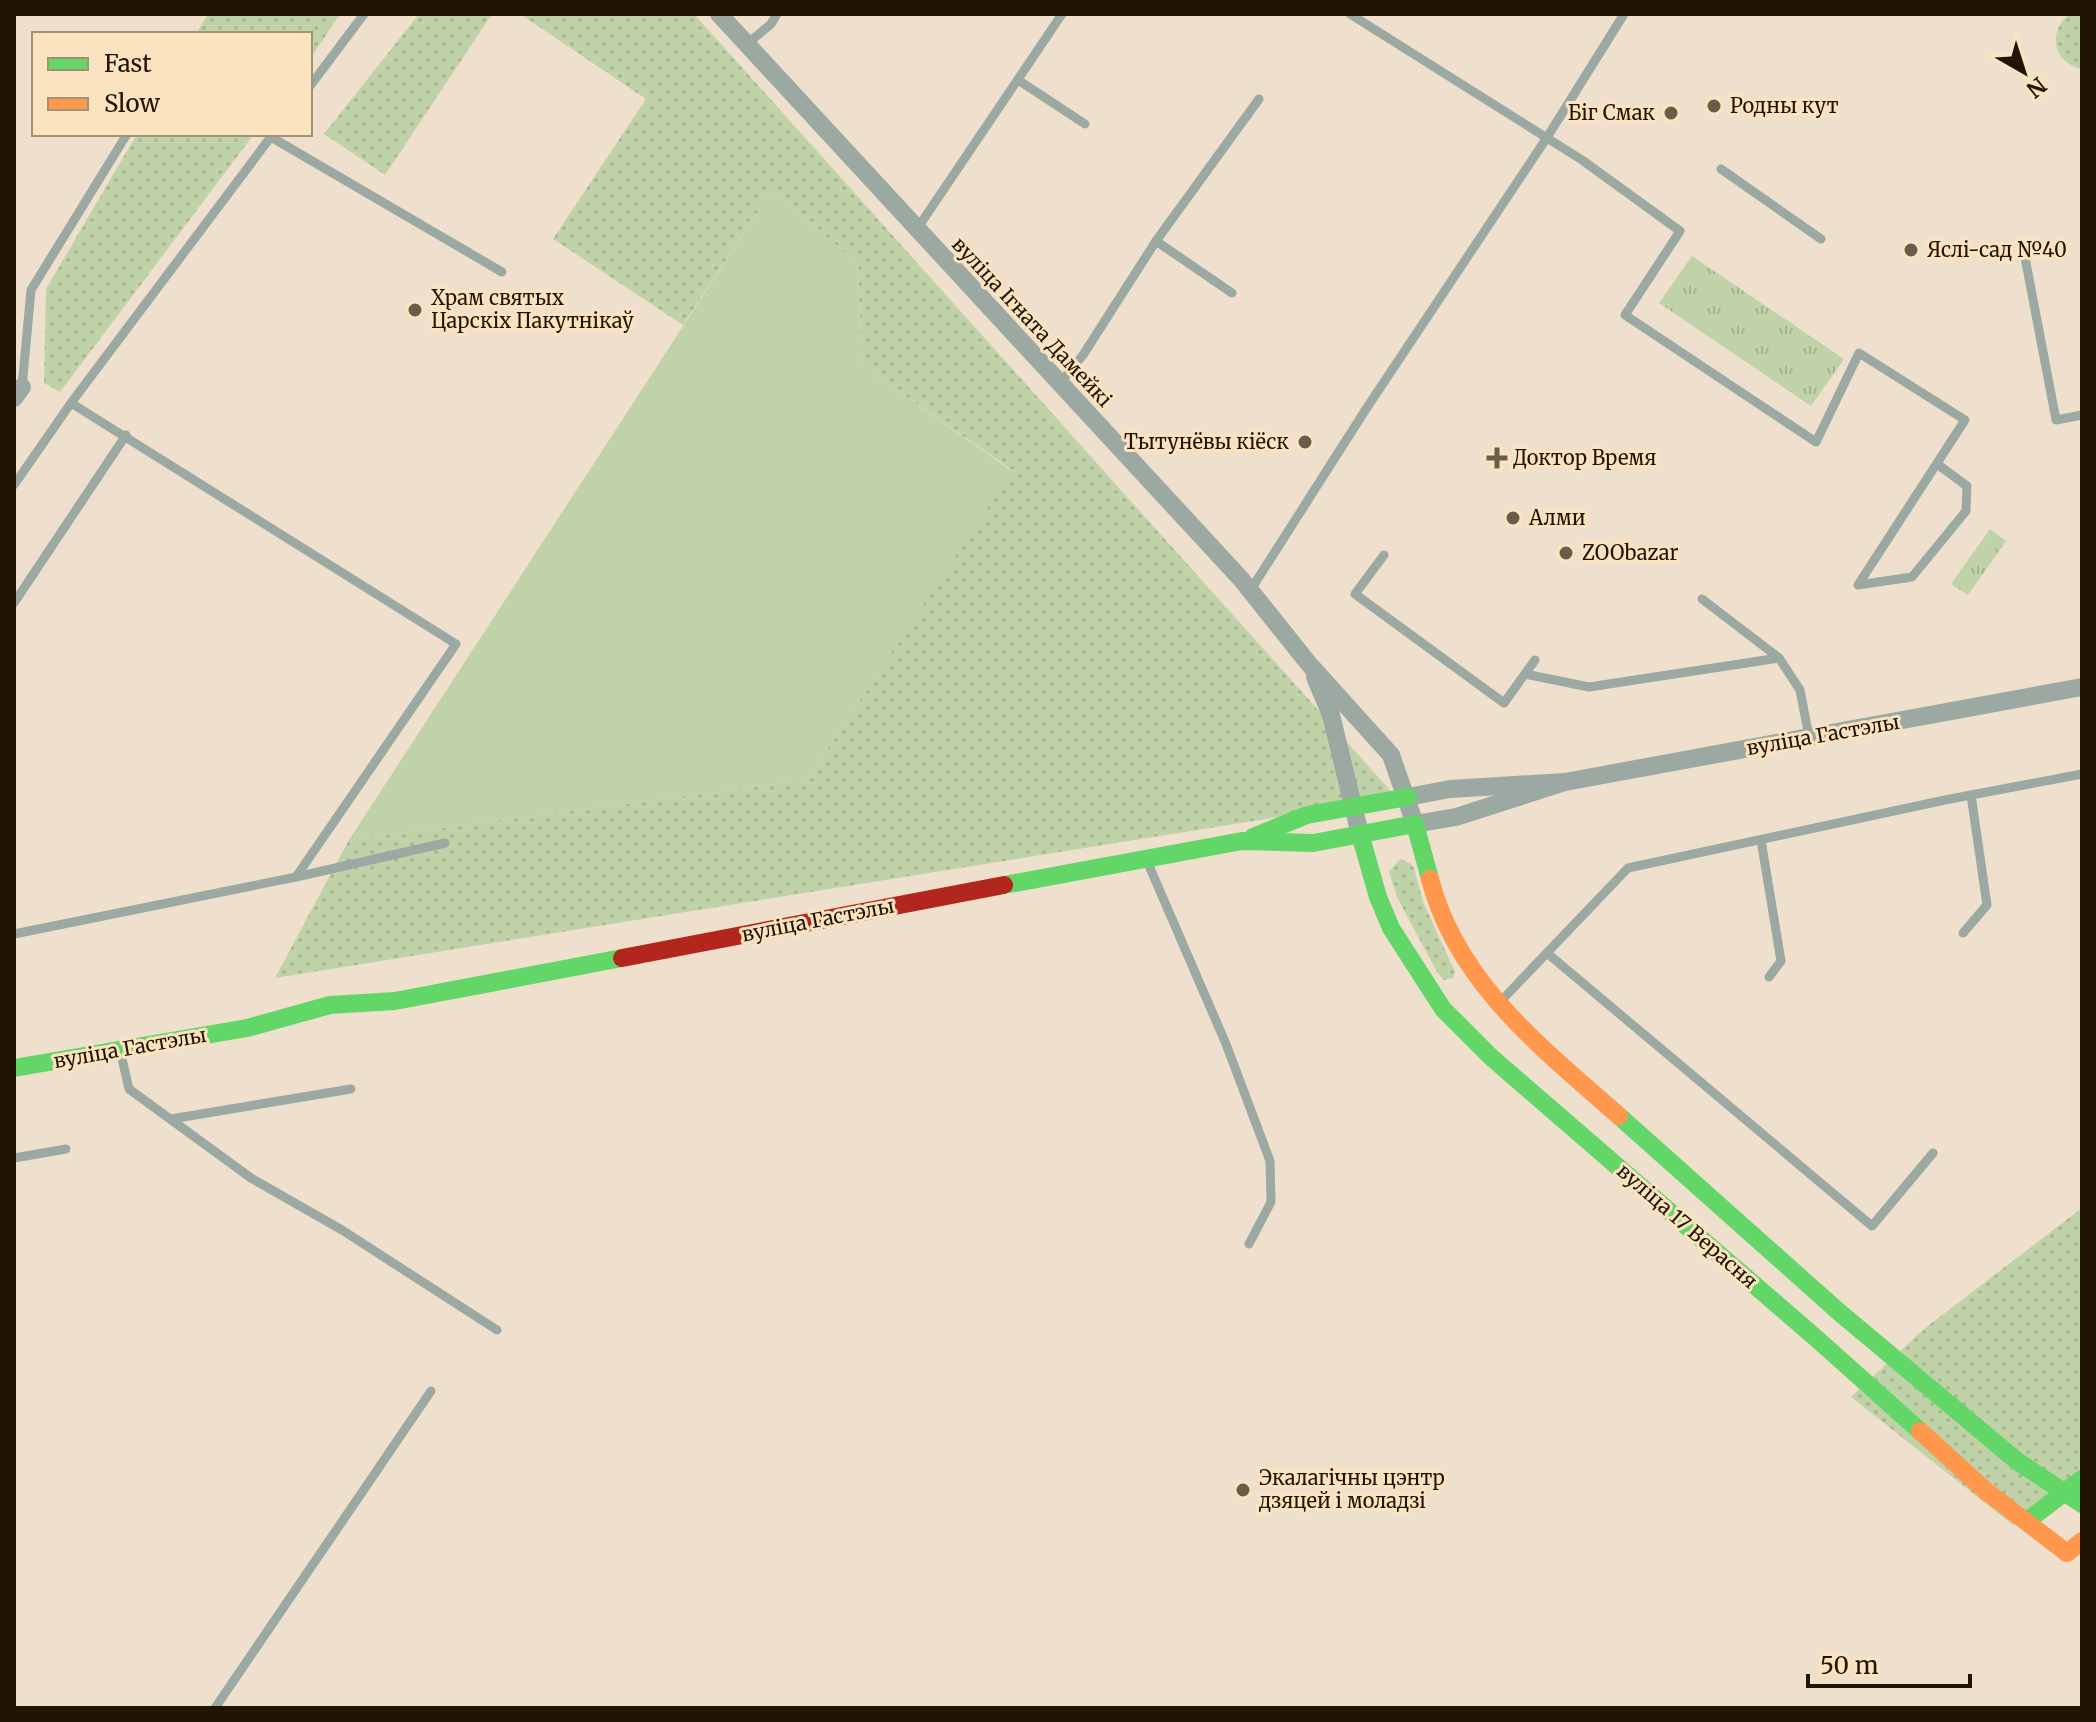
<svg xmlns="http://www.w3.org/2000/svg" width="2096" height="1722" font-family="Merriweather,serif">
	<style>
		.grass { fill: url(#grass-dots) }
		.park { fill: url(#park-tufts) }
		.garden { fill: #c0d2a8 }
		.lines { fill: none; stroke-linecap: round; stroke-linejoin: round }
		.lane { stroke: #9ca9a2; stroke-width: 9 }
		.street { stroke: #9ca9a2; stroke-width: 18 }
		.fast { stroke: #63d668; stroke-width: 18 }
		.slow { stroke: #ff974d; stroke-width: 18 }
		.jam { stroke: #b3261e; stroke-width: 18 }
		.poi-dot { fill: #685c4b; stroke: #fbe3bf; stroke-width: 3 }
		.labels { text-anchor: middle; stroke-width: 6; stroke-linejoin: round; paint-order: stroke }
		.poi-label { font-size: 20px; fill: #201505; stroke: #fbe3bf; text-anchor: start }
		.street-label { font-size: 20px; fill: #201505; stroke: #fbe3bf }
	</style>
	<defs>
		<pattern id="grass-dots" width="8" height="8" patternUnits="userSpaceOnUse" patternTransform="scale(2)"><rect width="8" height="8" fill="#c0d2a8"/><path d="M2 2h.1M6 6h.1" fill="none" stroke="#a5b38f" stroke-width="1.8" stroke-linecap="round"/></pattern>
		<pattern id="park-tufts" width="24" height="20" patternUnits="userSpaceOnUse" patternTransform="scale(2)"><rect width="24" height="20" fill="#c0d2a8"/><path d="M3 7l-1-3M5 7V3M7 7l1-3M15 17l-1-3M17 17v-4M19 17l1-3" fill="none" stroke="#a5b38f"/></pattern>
	</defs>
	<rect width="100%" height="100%" fill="#eee0cc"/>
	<g class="grass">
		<polygon points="208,14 340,14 310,59 310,34 196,34"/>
		<polygon points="419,14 492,14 385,175 324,134"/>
		<polygon points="520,14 694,14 1397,798 275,978 349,840 807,780 1012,470 863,367 857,262 771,191 683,325 553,239 646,99"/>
		<path d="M2069 14H2082V69C2053 63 2047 33 2069 14Z"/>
		<polygon points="137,134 254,134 60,392 44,383 46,289"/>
		<polygon points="1400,859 1410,863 1414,868 1423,902 1455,972 1453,978 1444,980 1437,972 1397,897 1389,872"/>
		<polygon points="2082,1208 2082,1480 2013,1525 1851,1397 1924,1329"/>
	</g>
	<g class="park">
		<polygon points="1692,256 1844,359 1811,406 1659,303"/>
		<polygon points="1990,529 2006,541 1968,595 1951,584"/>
	</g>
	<polygon class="garden" points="771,191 857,262 863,367 1012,471 807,780 349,840"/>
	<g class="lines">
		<g class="lane">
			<polyline points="1350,14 1582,160 1680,231 1625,315 1816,442 1859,353 1965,420 1858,585 1912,577 1966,511 1967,486 1937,464"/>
			<polyline points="747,44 771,24 777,14"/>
			<polyline points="1018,80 1085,124"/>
			<polyline points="310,86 364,14"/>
			<polyline points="271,137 502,272"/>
			<polyline points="1721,169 1821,239"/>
			<polyline points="917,229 1062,14"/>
			<polyline points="1156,241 1232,293"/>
			<polyline points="2047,247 2024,252 2056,420 2082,415"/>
			<polyline points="1059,384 1083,355 1156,241 1259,99"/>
			<polyline points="22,387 31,290 127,134"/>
			<polyline points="71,403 456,644 296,877"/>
			<polyline points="14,485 71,403 273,134"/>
			<polyline points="1384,555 1355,594 1504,703 1535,660"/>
			<polyline points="1250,591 1366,409 1546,139 1624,14"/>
			<polyline points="1702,599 1779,658 1800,690 1809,737"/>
			<polyline points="14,603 126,435"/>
			<polyline points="1525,674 1589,687 1779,658"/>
			<polyline points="1761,840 1781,961 1769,977"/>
			<polyline points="1147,861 1226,1044 1270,1161 1271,1202 1249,1244"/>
			<polyline points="1963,933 1987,905 1971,795"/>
			<polyline points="14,934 296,877 445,843"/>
			<polyline points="1547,953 1872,1226 1933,1153"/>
			<polyline points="1500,1002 1628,868 1945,800 2082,774"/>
			<polyline points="121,1054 129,1089 251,1178 342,1230 497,1330"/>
			<polyline points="171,1119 351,1089"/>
			<polyline points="14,1158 66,1149"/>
			<polyline points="215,1708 431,1391"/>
		</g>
		<g class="street">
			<polyline points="719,14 1241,579 1309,664 1391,755 1415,824 1456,817 1565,782"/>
			<polyline points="14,398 22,387"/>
			<polyline points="1315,677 1331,715 1360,834"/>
			<polyline points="1408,797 1450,789 1565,782 2082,687"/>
		</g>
		<g class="fast">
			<polyline points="1360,834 1378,897 1391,928 1443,1009 1491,1057 1817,1339 1920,1431"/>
			<polyline points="1253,837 1307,815 1408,797"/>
			<polyline points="1004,885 1242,841 1313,843 1415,824 1430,879"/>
			<polyline points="14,1068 247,1028 330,1005 395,1001 622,958"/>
			<polyline points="1619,1116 1839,1312 2017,1461 2082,1504"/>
			<polyline points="2027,1521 2082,1479"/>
		</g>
		<g class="slow">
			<path d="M1430 879C1457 983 1542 1048 1619 1116"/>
			<polyline points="1920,1431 1986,1491 2067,1553 2082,1541"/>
		</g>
		<polyline class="jam" points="622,958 1004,885"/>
	</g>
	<g class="poi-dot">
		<circle cx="1714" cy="106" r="8"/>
		<circle cx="1671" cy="113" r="8"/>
		<circle cx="1911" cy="250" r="8"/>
		<circle cx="415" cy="310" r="8"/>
		<circle cx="1305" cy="442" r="8"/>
		<path d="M1493 446h8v8h8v8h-8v8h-8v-8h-8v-8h8z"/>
		<circle cx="1513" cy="518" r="8"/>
		<circle cx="1566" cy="553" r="8"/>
		<circle cx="1243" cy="1490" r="8"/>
	</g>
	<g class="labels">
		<g class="poi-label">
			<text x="1730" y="113">Родны кут</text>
			<text x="1655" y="120" text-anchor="end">Біг Смак</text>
			<text x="1927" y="257">Яслі-сад №40</text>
			<text x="431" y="305">Храм святых<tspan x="431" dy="23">Царскіх Пакутнікаў</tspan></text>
			<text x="1289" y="449" text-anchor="end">Тытунёвы кіёск</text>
			<text x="1513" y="465">Доктор Время</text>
			<text x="1529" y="525">Алми</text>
			<text x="1582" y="560">ZOObazar</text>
			<text x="1259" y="1485">Экалагічны цэнтр<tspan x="1259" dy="23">дзяцей і моладзі</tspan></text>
		</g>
		<g class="street-label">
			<text transform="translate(1032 322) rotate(47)" y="7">вуліца Ігната Дамейкі</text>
			<text transform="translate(1823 735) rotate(-10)" y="7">вуліца Гастэлы</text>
			<text transform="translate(818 920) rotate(-11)" y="7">вуліца Гастэлы</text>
			<text transform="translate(130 1048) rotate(-10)" y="7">вуліца Гастэлы</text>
			<text transform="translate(1687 1226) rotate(41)" y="7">вуліца 17 Верасня</text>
		</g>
	</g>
	<rect width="2096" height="1722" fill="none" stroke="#201505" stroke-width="32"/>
	<rect x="32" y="32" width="280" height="104" fill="#fbe3bf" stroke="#a39175" stroke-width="2"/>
	<rect x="48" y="58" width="40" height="12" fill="#63d668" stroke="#a39175" stroke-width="2"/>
	<text x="104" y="72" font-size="24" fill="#201505">Fast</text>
	<rect x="48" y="98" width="40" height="12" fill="#ff974d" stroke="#a39175" stroke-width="2"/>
	<text x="104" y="112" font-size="24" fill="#201505">Slow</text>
	<g transform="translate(2024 72) rotate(141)" stroke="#fbe3bf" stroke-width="6" paint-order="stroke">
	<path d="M0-6L14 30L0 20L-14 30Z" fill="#201505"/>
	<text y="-12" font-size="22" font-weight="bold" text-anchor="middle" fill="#201505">N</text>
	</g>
	<path d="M1808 1674v12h162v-12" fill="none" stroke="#201505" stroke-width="4"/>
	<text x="1820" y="1674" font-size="24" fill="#201505" stroke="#fbe3bf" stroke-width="6" paint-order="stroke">50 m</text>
</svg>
